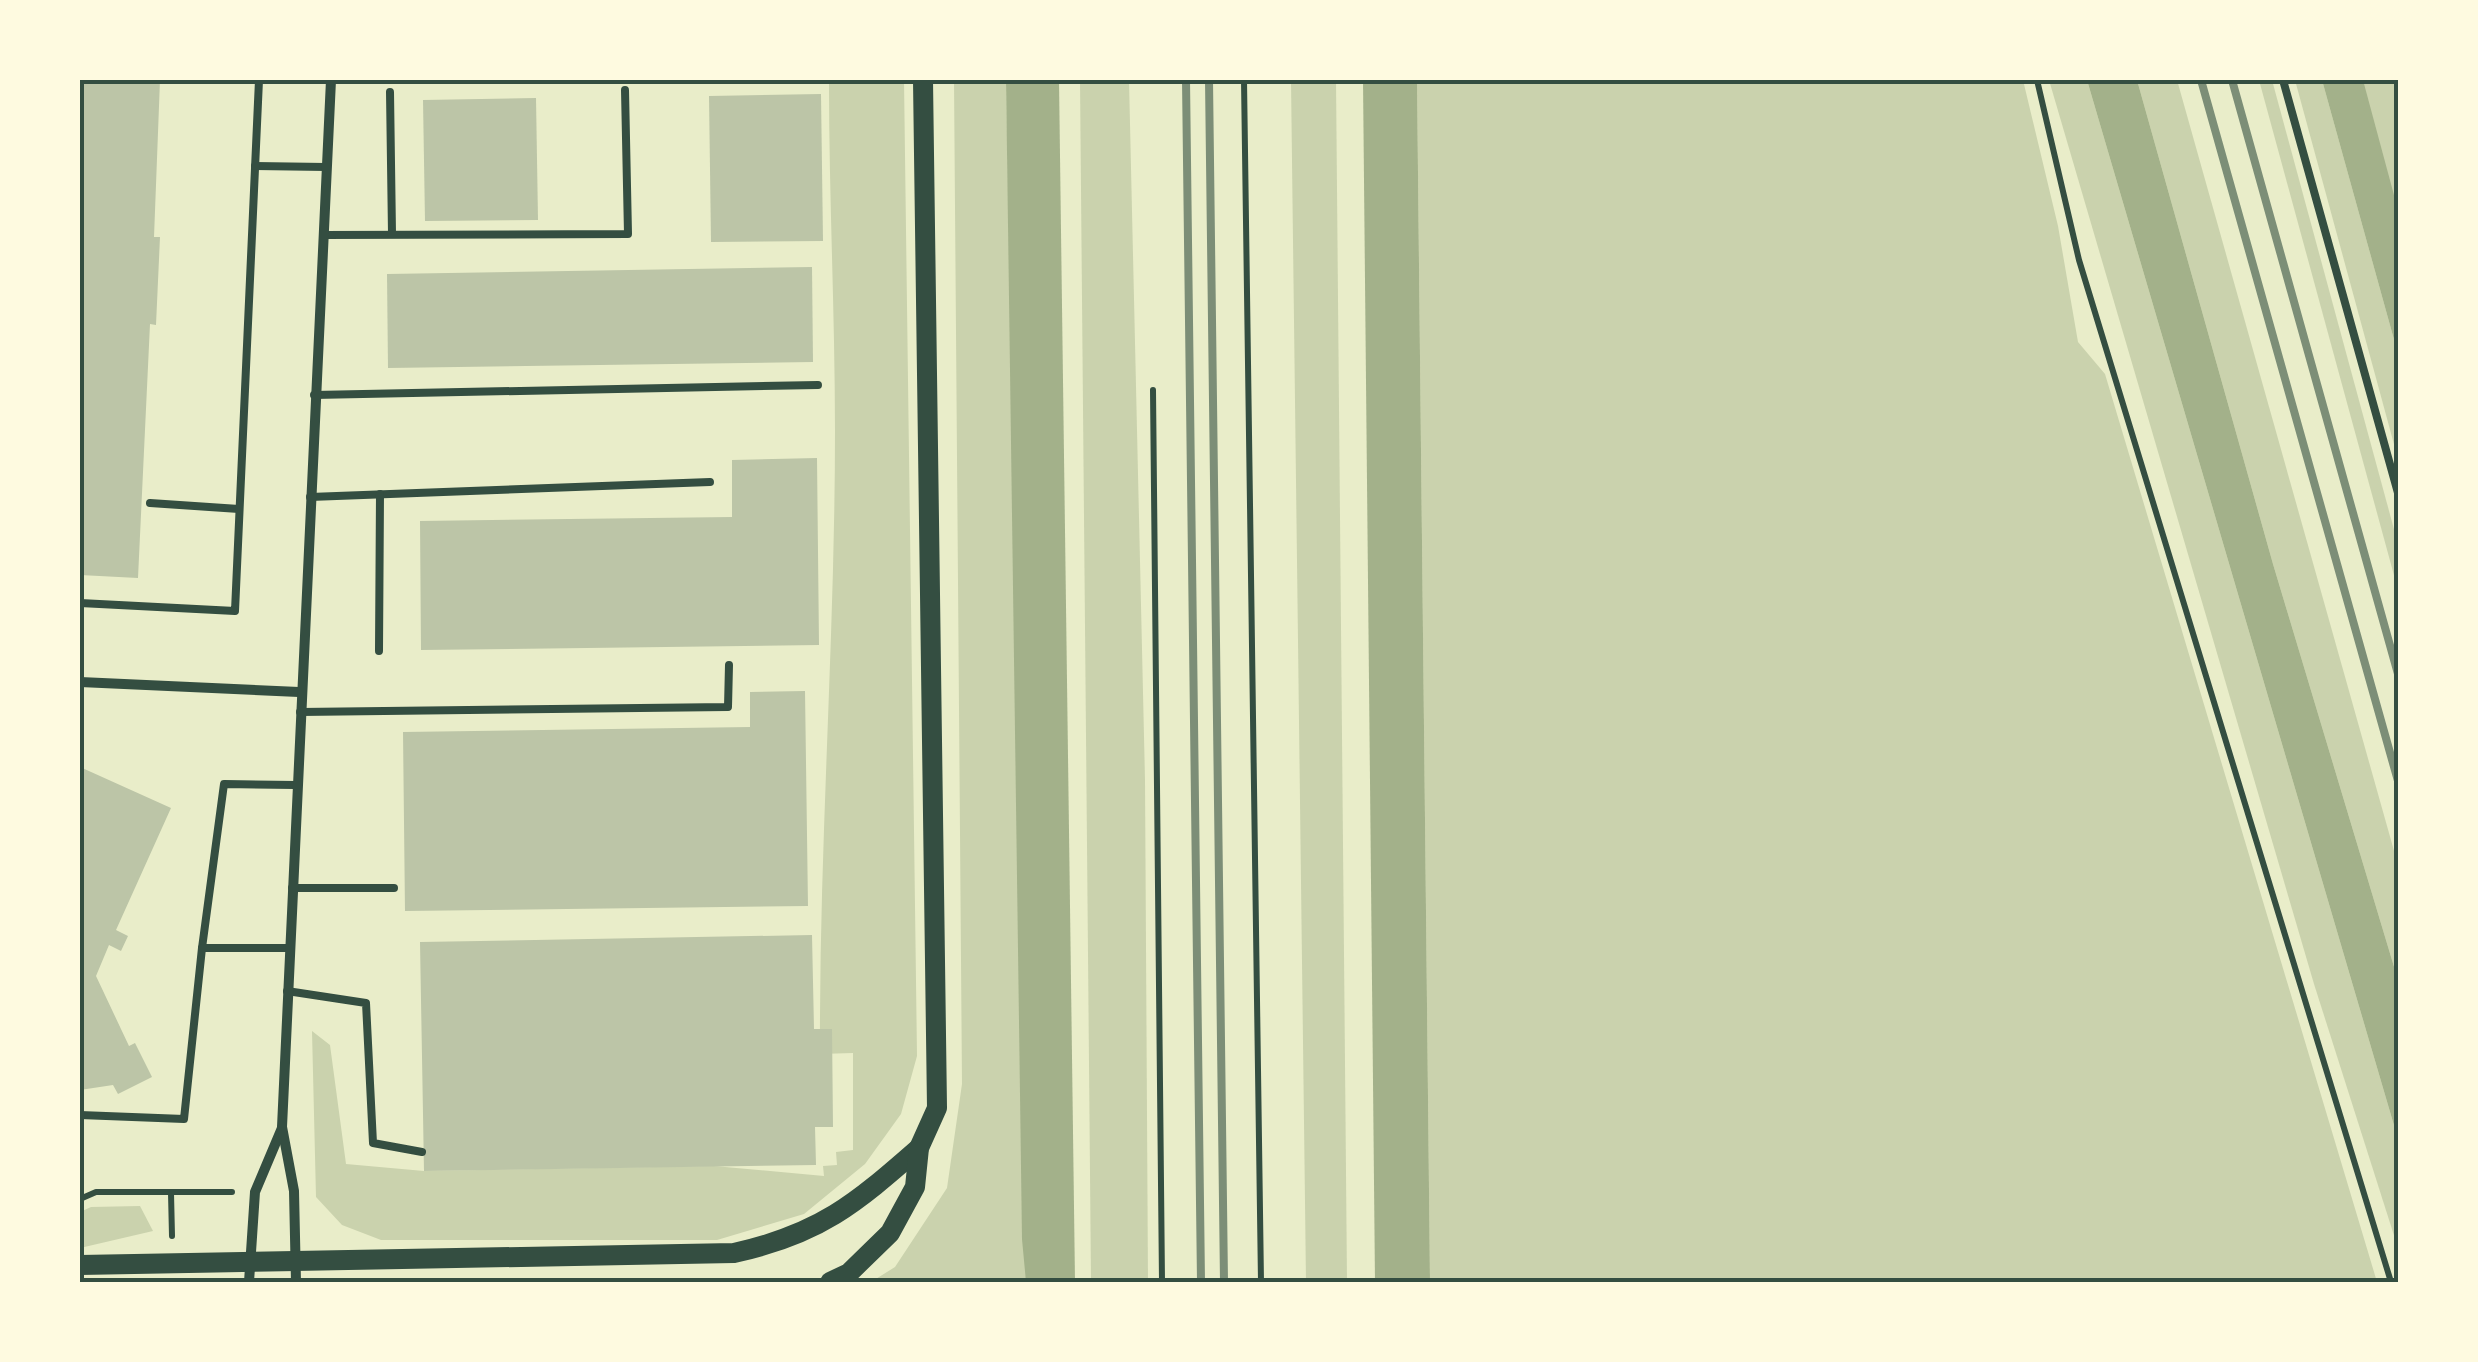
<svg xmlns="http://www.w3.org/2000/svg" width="2478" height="1362" font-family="Inter,sans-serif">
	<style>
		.green { fill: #cad2ad }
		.water { fill: #a3b18a }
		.building { fill: #bcc5a7 }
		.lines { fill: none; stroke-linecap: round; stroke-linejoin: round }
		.path { stroke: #344e41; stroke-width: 6 }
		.service { stroke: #344e41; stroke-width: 8 }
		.minor { stroke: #344e41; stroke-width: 10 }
		.secondary { stroke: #344e41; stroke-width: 20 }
		.rail { stroke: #7c8e77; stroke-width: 8 }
		.neatline { fill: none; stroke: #344e41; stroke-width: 4 }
	</style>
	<rect width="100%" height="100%" fill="#e9edc9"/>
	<g class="green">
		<path d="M642 80H904L917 1056 901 1114 865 1164 804 1214 717 1240H381L342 1225 316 1197 312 1031 330 1045 346 1164 424 1171 714 1166 824 1176 823 1166 837 1165 836 1152 853 1150V1053L820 1054C819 846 835 639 835 431 835 315 829 198 829 82Z"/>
		<polygon points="954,80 1006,80 1028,1282 871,1282 895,1267 947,1188 962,1084"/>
		<polygon points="1080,80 1129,80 1145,780 1148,1282 1091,1282"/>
		<polygon points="1291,80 1336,80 1347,1282 1306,1282"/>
		<polygon points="1417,80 2023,80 2058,226 2078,342 2105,374 2377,1282 1430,1282"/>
		<polygon points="2049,80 2087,80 2398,1139 2398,1248 2314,984"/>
		<polygon points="2137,80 2177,80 2398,865 2398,980 2273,564"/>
		<polygon points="2259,80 2272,80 2398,544 2398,590"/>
		<polygon points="2295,80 2322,80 2398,354 2398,459"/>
		<polygon points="2344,80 2398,80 2398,273"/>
		<polygon points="140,1206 153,1231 80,1248 80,1212 91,1207"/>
	</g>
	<g class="water">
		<polygon points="1006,80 1059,80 1075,1282 1026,1282 1022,1239"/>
		<polygon points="1363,80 1417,80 1430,1282 1375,1282"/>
		<polygon points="2087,80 2137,80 2273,564 2398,980 2398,1139"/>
		<polygon points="2322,80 2363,80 2398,210 2398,354"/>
	</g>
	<g class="building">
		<polygon points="80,80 160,80 154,237 160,237 156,325 150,324 138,578 80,575"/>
		<polygon points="821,94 823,241 711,242 709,96"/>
		<polygon points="536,98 538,220 425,221 423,100"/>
		<polygon points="812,267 813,362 388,368 387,274"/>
		<polygon points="817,458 819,645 421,650 420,521 732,517 732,460"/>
		<polygon points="805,691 808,906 405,911 403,732 750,727 750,692"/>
		<polygon points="80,767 171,808 116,930 128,936 121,951 109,945 96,976 129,1046 135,1043 152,1077 118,1094 113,1085 80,1090"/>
		<polygon points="812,935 814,1029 832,1029 833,1127 815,1127 816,1165 424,1171 420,942"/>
	</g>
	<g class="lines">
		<g class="path">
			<polyline points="1244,80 1261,1282"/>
			<polyline points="2037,80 2079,260 2391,1282"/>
			<polyline points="1153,390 1162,1282"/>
			<polyline points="171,1193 172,1236"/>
			<polyline points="80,1199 96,1192 232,1192"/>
		</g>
		<g class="service">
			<polyline points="2283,80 2398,493"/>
			<polyline points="390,92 392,234"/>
			<polyline points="255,166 326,167"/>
			<polyline points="323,235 628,234 625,90"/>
			<polyline points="314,395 818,385"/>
			<polyline points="310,497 710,482"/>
			<polyline points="150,503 239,509"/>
			<polyline points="80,603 235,611 259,80"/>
			<polyline points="379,651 380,494"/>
			<polyline points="300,712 728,707 729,665"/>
			<polyline points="292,888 394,888"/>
			<polyline points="202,948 224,784 295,785"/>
			<polyline points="287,991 366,1003 373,1143 422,1152"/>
			<polyline points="80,1115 184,1119 202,948 289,948"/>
		</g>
		<g class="minor">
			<polyline points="80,682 299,692"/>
			<polyline points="249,1282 255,1192 282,1128"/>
			<polyline points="296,1282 294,1191 282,1127 331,80"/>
		</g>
		<g class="secondary">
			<path d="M80 1265 734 1253C820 1234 855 1204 919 1148"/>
			<polyline points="830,1282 849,1273 890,1233 915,1187 919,1148 937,1108 923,80"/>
		</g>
		<g class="rail">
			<polyline points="1186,80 1201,1282"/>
			<polyline points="1209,80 1224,1282"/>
			<polyline points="2201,80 2398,781"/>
			<polyline points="2232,80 2398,674"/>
		</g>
	</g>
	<rect width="2478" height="1362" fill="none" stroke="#fefae0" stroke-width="165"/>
	<rect x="82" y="82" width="2314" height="1198" class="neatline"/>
</svg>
